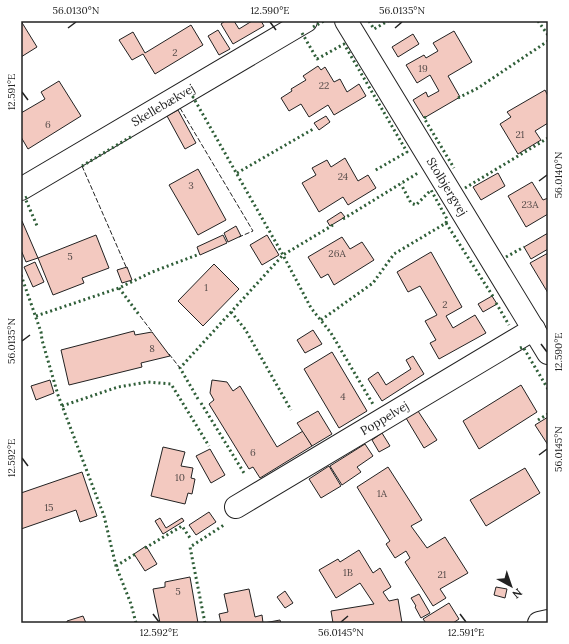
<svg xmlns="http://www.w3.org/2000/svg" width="569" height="644" font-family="Lora,serif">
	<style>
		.building { fill: #f3c9c0; stroke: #222 }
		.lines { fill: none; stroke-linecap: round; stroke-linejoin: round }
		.minor-casing { stroke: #222; stroke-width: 24 }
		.minor { stroke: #fff; stroke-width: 22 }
		.hedge { stroke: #2f5e38; stroke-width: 3; stroke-dasharray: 2 3; stroke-linecap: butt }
		.fence { stroke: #222; stroke-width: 1; stroke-dasharray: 5 2; stroke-linecap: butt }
		.ticks { fill: none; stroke: #222; stroke-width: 1.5 }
		.labels { text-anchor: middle; stroke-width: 3; stroke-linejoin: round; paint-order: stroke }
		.number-label { font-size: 10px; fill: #564c4a }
		.street-label { font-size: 12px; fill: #222; stroke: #fff }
		.neatline { fill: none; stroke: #222; stroke-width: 1.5 }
		.ticks-label { font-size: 10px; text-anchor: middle; fill: #222 }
	</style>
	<rect width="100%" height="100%" fill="#fff"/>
	<g class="building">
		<polygon points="21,21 37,47 21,57"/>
		<polygon points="225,21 234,21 239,29 252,21 261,21 264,26 233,44 221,24"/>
		<polygon points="191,25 203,45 155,74 143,54 132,60 119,40 133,32 145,53"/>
		<polygon points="218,30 230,49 219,55 208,36"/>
		<polygon points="454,31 472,62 448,76 460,97 424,118 413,100 426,92 428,97 439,91 430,75 417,83 406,65 424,55 426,58 438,51 433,43"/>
		<polygon points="413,34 419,44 398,57 392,47"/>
		<polygon points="318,66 321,70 325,67 334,82 340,79 347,92 359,84 366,96 334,115 328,105 309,117 301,104 289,111 281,98 292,91 291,89 306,80 303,76"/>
		<polygon points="59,81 81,116 28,149 21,137 21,113 45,99 41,92"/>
		<polygon points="545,90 548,96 548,123 535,131 541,140 518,154 500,124 511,117 507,112"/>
		<polygon points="178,110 196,143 185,149 167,116"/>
		<polygon points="326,116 330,122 319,130 314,123"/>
		<polygon points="345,158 358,181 368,175 376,188 348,205 343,197 319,212 302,183 316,175 312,168 327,160 331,167"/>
		<polygon points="198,169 226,220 198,235 169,185"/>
		<polygon points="498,173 505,186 481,200 473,187"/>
		<polygon points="532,182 543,200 548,198 548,214 526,227 508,196"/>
		<polygon points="341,212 345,217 330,226 327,221"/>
		<polygon points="22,221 38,258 26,262 21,250 21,222"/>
		<polygon points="236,226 241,236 228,242 224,233"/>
		<polygon points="548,233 548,249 531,259 524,247"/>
		<polygon points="96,235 109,268 82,278 84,283 53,295 38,258"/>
		<polygon points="223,235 227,243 200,255 197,247"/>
		<polygon points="267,235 279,255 262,265 250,245"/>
		<polygon points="342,237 350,249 362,242 374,260 334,285 328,274 321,278 308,257"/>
		<polygon points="431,252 462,307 446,316 453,328 475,315 486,333 439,359 430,343 436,340 425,321 437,315 420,286 408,292 397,272"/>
		<polygon points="548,253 548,293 530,263"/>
		<polygon points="35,262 44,282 33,287 24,267"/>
		<polygon points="214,264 239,289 203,326 178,301"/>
		<polygon points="127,267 132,280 122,283 117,270"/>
		<polygon points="492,296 497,304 483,312 478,304"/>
		<polygon points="313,330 322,344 305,353 297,340"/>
		<polygon points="134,331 135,335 152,332 170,356 141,363 142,367 69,385 61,350"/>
		<polygon points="332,352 367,411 339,428 304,369"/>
		<polygon points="413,356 424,374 382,401 368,379 378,372 386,385 411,369 406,360"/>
		<polygon points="50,380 54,393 36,400 31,386"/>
		<polygon points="212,380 227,382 233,391 240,386 277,447 303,431 312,446 260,478 253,467 249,469 209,404 214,400 210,393"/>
		<polygon points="521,385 537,412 479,449 463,421"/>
		<polygon points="318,411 332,434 312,446 297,423"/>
		<polygon points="418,411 437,440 424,448 406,418"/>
		<polygon points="548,417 548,445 535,425"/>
		<polygon points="382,433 390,446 379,452 372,440"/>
		<polygon points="365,444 373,456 357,467 361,472 342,485 330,466"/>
		<polygon points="163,447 185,452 181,466 193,468 191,478 195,479 192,494 188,493 185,504 151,496"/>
		<polygon points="210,449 225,475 211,483 196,456"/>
		<polygon points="329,466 341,486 321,498 309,479"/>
		<polygon points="388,467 422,520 411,526 427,548 445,537 468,573 440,589 446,598 433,606 405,562 410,558 406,551 395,558 386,544 390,541 357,487"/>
		<polygon points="525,468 540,493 486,526 470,500"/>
		<polygon points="82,472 97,516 80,522 76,510 21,529 21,493"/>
		<polygon points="209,512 216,522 196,535 189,525"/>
		<polygon points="160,518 166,528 182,518 184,521 163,534 155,521"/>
		<polygon points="146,546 157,564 145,571 134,554"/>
		<polygon points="359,550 373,573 380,568 391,587 383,592 389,601 398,599 402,623 333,623 331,611 374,604 360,583 336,598 319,570 338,559 340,562"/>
		<polygon points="190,577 198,623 160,623 153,589 165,587 165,582"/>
		<polygon points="496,587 507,589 505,598 494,595"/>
		<polygon points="249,589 255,617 262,615 263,623 221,623 219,614 228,612 224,594"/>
		<polygon points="285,591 293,603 285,608 277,597"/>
		<polygon points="419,594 430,613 421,618 415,607 416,606 411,598"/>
		<polygon points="449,603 459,619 453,623 426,623 423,619"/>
		<polygon points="83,616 86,623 67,623 67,621"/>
		<polygon points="280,620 281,623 264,623"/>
	</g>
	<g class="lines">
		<g class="minor-casing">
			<g id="minor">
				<path id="s1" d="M346 21 548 353"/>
				<path id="s2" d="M21 189 306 21"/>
				<path id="s3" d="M236 507 534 329"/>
				<polyline points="539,623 548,621"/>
			</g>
		</g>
		<use href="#minor" class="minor"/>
		<g class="hedge">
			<polyline points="369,21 374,29 388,21"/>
			<polyline points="538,21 548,35"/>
			<polyline points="313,27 324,21"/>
			<polyline points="302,33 317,59 344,44 407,152 374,171"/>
			<polyline points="194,97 193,97 283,255 311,308 331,333 374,406"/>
			<polyline points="458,98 478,88 548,41"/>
			<polyline points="426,117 424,118 454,168"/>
			<polyline points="82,166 132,136"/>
			<polyline points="237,173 315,128"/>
			<polyline points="465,188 548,138"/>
			<polyline points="27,197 25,198 38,228"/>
			<polyline points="343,219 418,173"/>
			<polyline points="446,223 494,298"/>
			<polyline points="506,257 524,247"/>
			<polyline points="21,275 41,332 42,340 58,395 104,516 116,566 131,604 136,623"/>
			<polyline points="119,288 140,316"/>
			<polyline points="496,303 509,325"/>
			<polyline points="231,312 245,329 291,410"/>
			<polyline points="36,316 119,288 152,272 197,255"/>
			<polyline points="321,320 373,283 394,254 446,223 447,219 431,190 416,205 411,203 401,184"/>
			<polyline points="520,348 523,347 548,389"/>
			<polyline points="198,399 180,368 283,255 333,225"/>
			<polyline points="201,403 244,473"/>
			<polyline points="62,406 118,387 148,382 171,384 209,446"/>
			<polyline points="538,420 548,414"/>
			<polyline points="145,548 182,526 190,538"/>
			<polyline points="116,566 137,553"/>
			<polyline points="205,623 190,547 224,525"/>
		</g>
		<g class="fence">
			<polyline points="180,108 253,231 239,237"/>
			<polyline points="82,166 127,269"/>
			<polyline points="140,316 153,333"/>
			<polyline points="169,354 180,368"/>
		</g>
	</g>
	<path class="ticks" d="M270 22 276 30M68 28 76 22M395 28 402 22M22 92 28 100M539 181 547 175M22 341 30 335M541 344 547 352M539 455 547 449M22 458 28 466M153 614 159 622M460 614 466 622M341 622 348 616"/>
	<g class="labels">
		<g class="number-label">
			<text x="175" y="56">2</text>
			<text x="423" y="72">19</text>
			<text x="324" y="89">22</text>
			<text x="48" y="128">6</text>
			<text x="520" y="138">21</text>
			<text x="343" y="180">24</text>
			<text x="191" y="189">3</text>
			<text x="530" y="208">23A</text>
			<text x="337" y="257">26A</text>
			<text x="70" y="260">5</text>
			<text x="206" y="291">1</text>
			<text x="445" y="308">2</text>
			<text x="152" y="352">8</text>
			<text x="343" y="400">4</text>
			<text x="253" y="456">6</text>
			<text x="180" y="481">10</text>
			<text x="382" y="497">1A</text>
			<text x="49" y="511">15</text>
			<text x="348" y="576">1B</text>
			<text x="442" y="578">21</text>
			<text x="178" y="595">5</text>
		</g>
		<g class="street-label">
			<text dy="4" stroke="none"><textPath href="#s2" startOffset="165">Skellebækvej</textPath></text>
			<text dy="4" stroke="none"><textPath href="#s1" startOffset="194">Stolbjergvej</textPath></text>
			<text dy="4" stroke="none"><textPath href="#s3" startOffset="173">Poppelvej</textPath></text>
		</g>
	</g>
	<rect width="569" height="644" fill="none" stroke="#ffffff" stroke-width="44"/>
	<g transform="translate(511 586) rotate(140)" stroke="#ffffff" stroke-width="3" paint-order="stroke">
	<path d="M0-3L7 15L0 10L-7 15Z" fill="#222222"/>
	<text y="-6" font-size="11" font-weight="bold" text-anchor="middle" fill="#222222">N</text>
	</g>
	<rect x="22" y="22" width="525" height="600" class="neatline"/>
	<g class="ticks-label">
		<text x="76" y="14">56.0130°N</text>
		<text x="270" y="14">12.590°E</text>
		<text x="402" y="14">56.0135°N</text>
		<text transform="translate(11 92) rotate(-90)" y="4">12.591°E</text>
		<text transform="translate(558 175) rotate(-90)" y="4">56.0140°N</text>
		<text transform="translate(11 341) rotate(-90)" y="4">56.0135°N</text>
		<text transform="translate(558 352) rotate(-90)" y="4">12.590°E</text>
		<text transform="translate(558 449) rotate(-90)" y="4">56.0145°N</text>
		<text transform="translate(11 458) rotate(-90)" y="4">12.592°E</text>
		<text x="159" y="636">12.592°E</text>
		<text x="341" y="636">56.0145°N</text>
		<text x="466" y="636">12.591°E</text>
	</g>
</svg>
